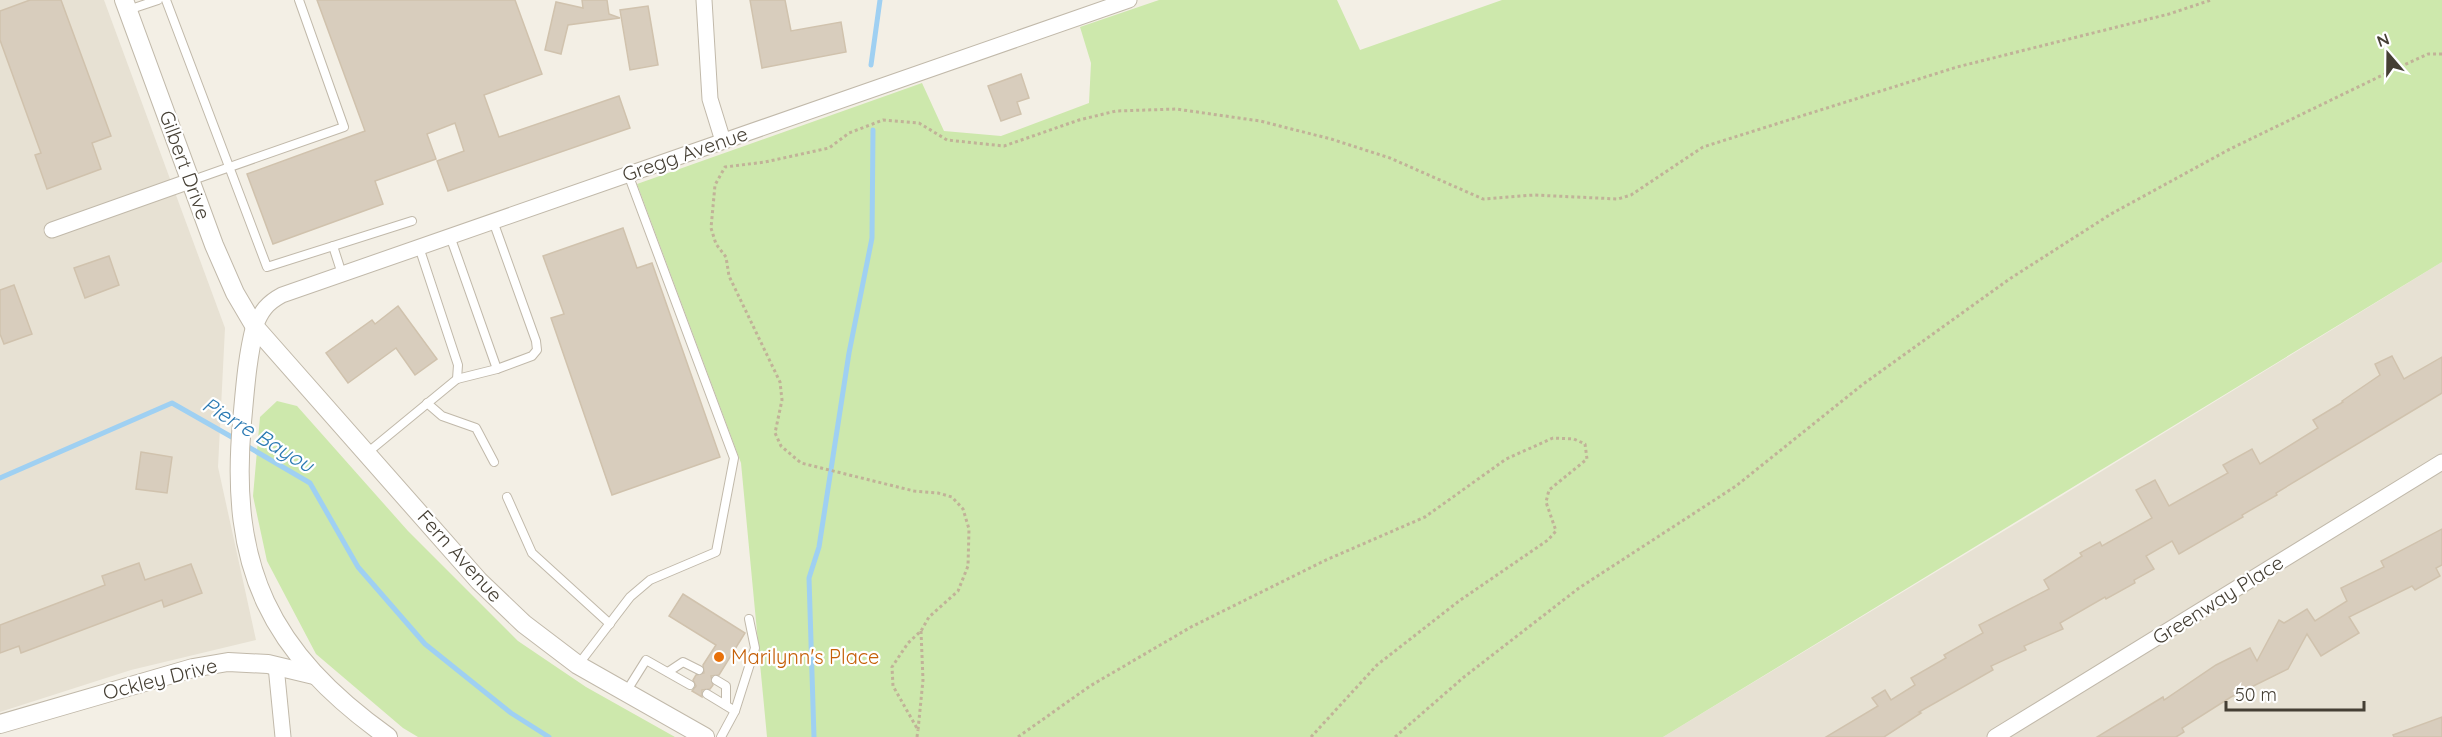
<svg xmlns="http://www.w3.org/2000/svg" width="2442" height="737" font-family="Quicksand,sans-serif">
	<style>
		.residential { fill: #e7e1d3 }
		.green { fill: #cde8ac }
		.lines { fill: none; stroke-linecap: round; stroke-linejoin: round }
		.stream { stroke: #9fd0f2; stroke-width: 5 }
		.building { fill: #d8cdbd; stroke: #d0c2ad; stroke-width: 1.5 }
		.service-casing { stroke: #c1b9aa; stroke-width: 10 }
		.minor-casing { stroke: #c1b9aa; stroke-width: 17 }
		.tertiary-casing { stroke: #c1b9aa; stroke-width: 20 }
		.path { stroke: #c1b298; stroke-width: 3; stroke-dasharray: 3 3; stroke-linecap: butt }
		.service { stroke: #fff; stroke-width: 8 }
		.minor { stroke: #fff; stroke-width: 15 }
		.tertiary { stroke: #fff; stroke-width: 18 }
		.food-dot { fill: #e8710a; stroke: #fff; stroke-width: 2 }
		.labels { text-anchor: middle; stroke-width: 4.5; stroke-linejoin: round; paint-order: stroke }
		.street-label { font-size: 20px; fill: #453f34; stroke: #fff }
		.food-label { font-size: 20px; fill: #c56008; stroke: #fff; text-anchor: start }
		.water-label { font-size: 21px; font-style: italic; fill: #2b7ab3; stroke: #fff }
	</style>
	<rect width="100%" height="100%" fill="#f3efe5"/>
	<g class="residential">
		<polygon points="0,0 104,0 225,328 218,467 256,640 131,670 0,712"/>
		<polygon points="2442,262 2442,737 1663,737 2037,511"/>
	</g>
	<g class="green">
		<polygon points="1159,0 1337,0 1360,50 1502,0 2442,0 2442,262 1663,737 767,737 741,463 637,184 922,83 944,131 1001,136 1089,103 1091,63 1080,27"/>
		<polygon points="277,401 297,406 408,531 518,641 586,687 675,737 418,737 403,728 316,654 267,561 253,496 260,417"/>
	</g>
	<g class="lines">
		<g class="stream">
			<polyline points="871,65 880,0"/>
			<polyline points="245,445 310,483 358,567 425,644 511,713 549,737"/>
			<polyline points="0,478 172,403 237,440"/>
			<polyline points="814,737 809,578 819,547 849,353 872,238 873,130"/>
		</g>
	</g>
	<g class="building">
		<polygon points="30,0 61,0 111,136 92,143 101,169 47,189 35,155 41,153 0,40 0,11"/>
		<polygon points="317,0 515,0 542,74 484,95 499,137 619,96 630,128 448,191 437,161 464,151 455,123 427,134 436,159 375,181 383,204 273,244 247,174 365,131"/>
		<polygon points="582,0 607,0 609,14 620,18 568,25 561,54 545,50 556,2 583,8"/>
		<polygon points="750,0 785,0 791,31 841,22 846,52 762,68"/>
		<polygon points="648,6 658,65 630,70 620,10"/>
		<polygon points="1021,74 1029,98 1017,102 1021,114 1001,121 988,86"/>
		<polygon points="623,228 637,268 652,263 720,457 612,495 551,318 564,314 543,256"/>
		<polygon points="109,256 119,285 85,298 74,268"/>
		<polygon points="14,285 32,334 4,344 0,334 0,290"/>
		<polygon points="398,306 437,359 415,375 396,348 348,383 326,353 372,320 375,324"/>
		<polygon points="2392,356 2404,379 2442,357 2442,393 2276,493 2277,495 2242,515 2243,517 2179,554 2172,541 2146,556 2154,569 2134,580 2135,583 2106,599 2105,597 2060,623 2063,629 2024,646 2026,650 1991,666 1993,670 1919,712 1921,713 1884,737 1826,737 1878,706 1872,698 1885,690 1891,700 1915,685 1911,678 1946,658 1944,655 1983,633 1979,625 2049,589 2044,580 2082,556 2080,553 2100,542 2102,546 2152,518 2136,490 2155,480 2169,506 2228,473 2223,465 2252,449 2260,464 2318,428 2313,420 2343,402 2342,401 2380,375 2375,364"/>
		<polygon points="141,452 172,457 167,493 136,489"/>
		<polygon points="2442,529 2442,565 2436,568 2440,576 2415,590 2412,586 2349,617 2359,633 2321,656 2307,634 2288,669 2231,697 2182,728 2184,732 2176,737 2097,737 2163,697 2164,700 2216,665 2250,648 2257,661 2279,620 2284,623 2307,609 2315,621 2347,601 2341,588 2384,567 2381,561"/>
		<polygon points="139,563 145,580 191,564 202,593 164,607 162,600 21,653 19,646 0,653 0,625 105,585 102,576"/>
		<polygon points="683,594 745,633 719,675 711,676 713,685 710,689 702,690 702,697 692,691 696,686 693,680 696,675 704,673 703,665 716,645 669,616"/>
		<polygon points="2442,717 2442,737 2394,737 2393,735"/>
	</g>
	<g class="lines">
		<g class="service-casing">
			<g id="service">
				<polyline points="166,0 267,267 412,221"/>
				<polyline points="128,10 158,0"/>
				<polyline points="190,181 344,127 299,0"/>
				<polyline points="450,236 497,369"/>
				<polyline points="333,246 342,274"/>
				<polyline points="419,247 458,365 457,379"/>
				<polyline points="427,403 442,416 476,428 494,462"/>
				<polyline points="367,453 457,379 497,369 532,356 537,350 536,341 493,221"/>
				<polyline points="507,497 532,553 610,624"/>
				<polyline points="578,665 630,597 650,580 716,552 734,458 628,174"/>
				<polyline points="668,672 683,662 699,670"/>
				<polyline points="716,680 726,686 726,705"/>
				<polyline points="626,692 646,660 690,685"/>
				<polyline points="707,694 735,711 721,737"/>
				<polyline points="735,711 755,648 749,619"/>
			</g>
		</g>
		<g class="minor-casing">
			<g id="minor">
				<polyline points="704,0 710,99 723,141"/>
				<polyline points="52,230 190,181"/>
				<path d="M255 327C261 311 267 303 282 295L1129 0"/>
				<polyline points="276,666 283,737"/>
				<polyline points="1995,737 2442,462"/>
			</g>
		</g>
		<g class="tertiary-casing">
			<g id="tertiary">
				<polyline points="124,0 214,245 235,293 255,327 479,581 524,624 578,665 705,737"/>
				<path d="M255 327C247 358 245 390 242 422 229 567 269 652 388 737"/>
				<polyline points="0,724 193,668 228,662 268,664 314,675"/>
			</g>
		</g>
		<g class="path">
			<polyline points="921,631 923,680 918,730 893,686 892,667 908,643 921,631 929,617 958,591 968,566 969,529 963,509 952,497 938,493 914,491 801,463 781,446 775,433 782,400 780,382 729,276 726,257 716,244 711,228 715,185 725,167 765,162 829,148 849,133 883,120 919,123 947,140 1004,146 1079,120 1116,111 1176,109 1260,121 1331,139 1390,158 1483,199 1534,195 1618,199 1631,195 1703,147 1957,67 2169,14 2211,0"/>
			<polyline points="917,737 918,730"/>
			<polyline points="1018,737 1090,686 1191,627 1326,560 1425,517 1506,459 1553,438 1574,439 1585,444 1587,459 1549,490 1546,502 1556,531 1548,540 1459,601 1377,665 1311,737"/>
			<polyline points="1395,737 1464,677 1579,588 1736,486 1862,385 2011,278 2111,214 2230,149 2391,71 2428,54 2442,54"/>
		</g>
		<use href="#service" class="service"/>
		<use href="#minor" class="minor"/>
		<use href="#tertiary" class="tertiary"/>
	</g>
	<circle class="food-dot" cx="719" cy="657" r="6"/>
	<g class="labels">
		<g class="street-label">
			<text transform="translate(685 154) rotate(-19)" y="7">Gregg Avenue</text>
			<text transform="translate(185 165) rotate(70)" y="7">Gilbert Drive</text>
			<text transform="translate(460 556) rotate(48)" y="7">Fern Avenue</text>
			<text transform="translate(2218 600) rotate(-32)" y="7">Greenway Place</text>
			<text transform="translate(160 679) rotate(-14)" y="7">Ockley Drive</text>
		</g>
		<g class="food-label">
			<text x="731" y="664">Marilynn's Place</text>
		</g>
		<g class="water-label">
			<text transform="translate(258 435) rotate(31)" y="7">Pierre Bayou</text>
		</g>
	</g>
	<g transform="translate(2388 54) rotate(340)" stroke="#ffffff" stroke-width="4.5" paint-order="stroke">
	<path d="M0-4.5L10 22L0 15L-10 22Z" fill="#453f34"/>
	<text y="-9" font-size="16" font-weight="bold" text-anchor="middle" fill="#453f34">N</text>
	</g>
	<path d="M2226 701v9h138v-9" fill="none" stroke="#453f34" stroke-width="3"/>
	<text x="2235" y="701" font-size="18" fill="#453f34" stroke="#ffffff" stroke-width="4.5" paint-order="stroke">50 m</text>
</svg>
